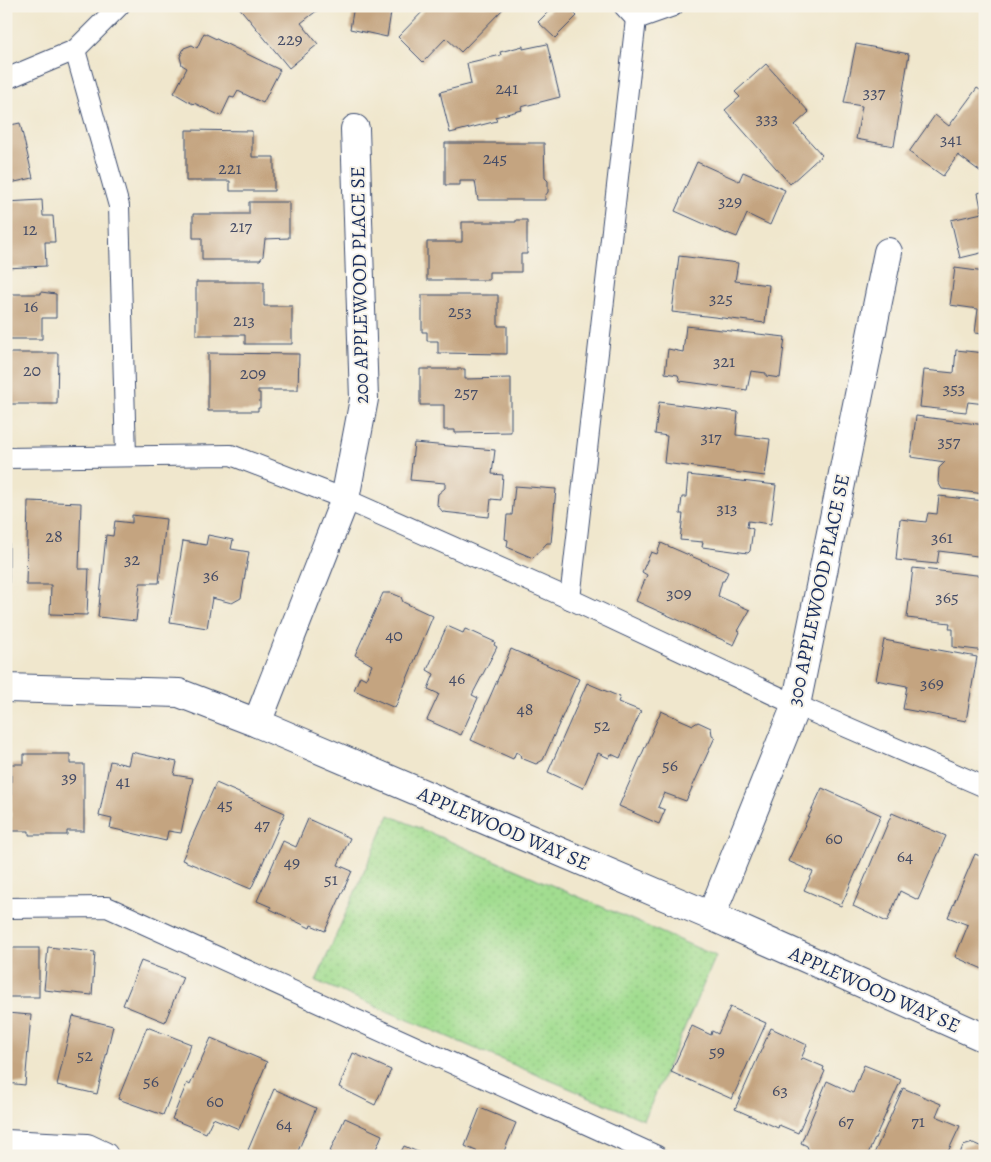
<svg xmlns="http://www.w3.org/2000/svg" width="991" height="1162" font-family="Alegreya,serif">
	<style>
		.park { fill: url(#park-dots); stroke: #5e8677 }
		.building { fill: #c4a480 }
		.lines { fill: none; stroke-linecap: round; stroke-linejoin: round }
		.service-casing { stroke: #3b4b6f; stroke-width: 22 }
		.minor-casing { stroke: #3b4b6f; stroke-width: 30 }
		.service { stroke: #fff; stroke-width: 20 }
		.minor { stroke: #fff; stroke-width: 28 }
		.labels { text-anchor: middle; stroke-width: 4; stroke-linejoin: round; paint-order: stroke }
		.number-label { font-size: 18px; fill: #454c66 }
		.street-label { font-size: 20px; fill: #1b2f5e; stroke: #f7f3e8 }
	</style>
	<defs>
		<pattern id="park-dots" width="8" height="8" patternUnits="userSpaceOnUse" patternTransform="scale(1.25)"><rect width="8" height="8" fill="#a2dd90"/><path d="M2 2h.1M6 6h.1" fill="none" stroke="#8bbe7f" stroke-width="1.8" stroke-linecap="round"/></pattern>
	</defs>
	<rect width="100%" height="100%" fill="#f7f3e8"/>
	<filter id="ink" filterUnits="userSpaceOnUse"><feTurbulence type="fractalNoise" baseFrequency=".02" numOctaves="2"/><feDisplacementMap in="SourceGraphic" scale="10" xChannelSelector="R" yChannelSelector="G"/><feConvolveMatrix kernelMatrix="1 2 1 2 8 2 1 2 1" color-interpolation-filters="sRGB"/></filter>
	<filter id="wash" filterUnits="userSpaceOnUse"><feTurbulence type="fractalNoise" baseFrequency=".0096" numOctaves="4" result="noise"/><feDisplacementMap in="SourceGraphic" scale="20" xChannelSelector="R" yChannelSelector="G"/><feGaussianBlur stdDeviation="1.12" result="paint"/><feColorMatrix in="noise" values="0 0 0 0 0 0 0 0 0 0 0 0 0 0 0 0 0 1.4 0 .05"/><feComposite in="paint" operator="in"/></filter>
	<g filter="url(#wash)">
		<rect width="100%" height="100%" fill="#f0e7cd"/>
		<polygon class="park" points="389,815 716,956 644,1120 316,981"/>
		<g id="blocks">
			<g class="building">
				<polygon points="238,6 316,6 319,9 301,23 318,44 289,68"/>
				<polygon points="354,6 392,6 387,37 350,29"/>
				<polygon points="428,6 506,6 461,52 446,38 423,62 398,37"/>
				<polygon points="554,6 567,6 577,16 555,38 538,22"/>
				<polygon points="204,33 280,70 263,103 238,91 234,98 230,97 221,116 194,103 193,104 174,93 187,68 182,65 180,57 184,48 192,45 197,48"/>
				<polygon points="547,44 560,97 521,107 522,110 495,117 497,121 450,133 440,92 471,84 467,63 501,55 500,52 523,46 523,49"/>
				<polygon points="856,44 909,54 894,146 856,139 862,106 844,103"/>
				<polygon points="766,64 809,112 795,125 822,155 790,184 725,110 740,97 735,92"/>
				<polygon points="977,88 985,93 985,166 981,172 958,155 943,176 909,152 935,115 949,126"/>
				<polygon points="20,123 33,178 6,184 6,126"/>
				<polygon points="186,130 252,131 252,157 274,157 274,191 230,191 230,181 186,181"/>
				<polygon points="445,143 544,143 545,178 548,181 548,192 545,196 545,200 478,200 475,181 460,181 460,185 445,185"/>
				<polygon points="697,162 739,181 743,172 785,190 770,225 747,214 737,237 727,233 727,234 675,211"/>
				<polygon points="985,191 985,252 960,258 951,220 982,213 978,193"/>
				<polygon points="42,200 43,216 53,216 55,242 45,242 46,266 6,268 6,202"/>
				<polygon points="249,202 289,202 289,238 265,239 263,256 260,260 202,260 202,238 193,238 193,214 249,214"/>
				<polygon points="516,220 527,220 527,254 521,254 521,272 489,272 489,280 427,280 427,242 462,242 462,222 516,222"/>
				<polygon points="679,256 738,263 735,281 769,285 765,323 672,312"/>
				<polygon points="955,268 985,272 985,334 975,333 978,309 950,305"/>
				<polygon points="196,282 264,282 264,306 292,306 292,344 245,344 245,335 196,335"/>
				<polygon points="41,292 56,294 56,318 42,318 42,339 6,339 6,294 41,294"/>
				<polygon points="422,295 498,295 498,326 507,326 507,354 438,353 438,341 427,341 427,332 422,332"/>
				<polygon points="686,326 785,337 780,378 766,376 766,373 751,371 747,390 680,381 678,375 665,373 668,349 683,352"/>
				<polygon points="956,350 985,353 985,404 968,402 966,412 920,407 924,370 954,373"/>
				<polygon points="6,353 58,353 57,404 6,404"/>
				<polygon points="208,353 299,354 298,390 258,390 258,393 260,393 260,408 258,408 258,411 208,411"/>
				<polygon points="420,369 465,369 465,379 511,378 511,432 455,433 455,430 444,430 444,405 420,405"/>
				<polygon points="659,402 738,412 736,435 770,439 765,476 664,463 667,436 655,434"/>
				<polygon points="916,416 985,425 985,494 942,489 938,482 939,468 945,462 911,457"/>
				<polygon points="414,443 495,450 492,474 503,475 501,500 491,499 489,517 443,512 437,505 438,494 445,488 445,483 410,480"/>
				<polygon points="688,475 776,485 771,524 748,521 747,527 753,529 750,551 748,553 702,547 703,542 680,540 683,514 680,514 682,497 686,497"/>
				<polygon points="515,486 556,489 551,543 547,543 533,558 507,547 508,540 505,539 507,515 512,515"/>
				<polygon points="939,496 985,501 985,557 939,551 937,564 896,560 900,519 926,522 928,513 937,514"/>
				<polygon points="28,501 81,503 79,569 89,569 87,615 50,614 51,585 26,585"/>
				<polygon points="132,515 166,519 159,583 140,583 136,621 98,617 106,535 113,536 115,521 132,523"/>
				<rect x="6" y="521" width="3" height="95"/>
				<polygon points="208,535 233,540 231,549 249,552 241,598 232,603 212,598 207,628 170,622 183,541 206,545"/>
				<polygon points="661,543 728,572 724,581 722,581 718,596 750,610 738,631 740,632 734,645 636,601 647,575 642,572 651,552 657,554"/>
				<polygon points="913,568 985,576 985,651 953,647 953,629 949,629 950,623 907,618"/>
				<polygon points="383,593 391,593 401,597 403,602 433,616 395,708 354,690 360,676 366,679 372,665 355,655"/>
				<polygon points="447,626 463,633 465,629 473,632 495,642 494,645 497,647 472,695 478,698 461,735 427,720 439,694 428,689 434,674 427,670"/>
				<polygon points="884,640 977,657 966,721 903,709 907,686 876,680"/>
				<polygon points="511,649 579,679 543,760 536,764 521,758 520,754 516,752 513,759 471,740"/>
				<polygon points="587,683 620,697 618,702 641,711 620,758 611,754 609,758 598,753 583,788 548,772"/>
				<polygon points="661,711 693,725 698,722 711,728 712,735 715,737 686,801 664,793 658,807 665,810 659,824 619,806"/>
				<polygon points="131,752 177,762 174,775 193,778 181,833 168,831 166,841 110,828 112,819 99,816 110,761 128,765"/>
				<polygon points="24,754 70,754 70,764 84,764 84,831 67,831 67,835 29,835 29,831 11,831 11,764 24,764"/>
				<polygon points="216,783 285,813 251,889 182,860"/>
				<polygon points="822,788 881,815 841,906 804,890 813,872 788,861"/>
				<polygon points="892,813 946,836 918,900 900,891 887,922 853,906"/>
				<polygon points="308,819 350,838 338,865 352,871 325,931 311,925 310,928 270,909 271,907 257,901 283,841 296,847"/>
				<polygon points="975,854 985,858 985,970 955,957 968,925 948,917"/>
				<polygon points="48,947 95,952 92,995 44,990"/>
				<rect x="6" y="948" width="33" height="49"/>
				<polygon points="141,961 183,977 165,1022 123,1005"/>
				<polygon points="730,1007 766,1023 732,1099 671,1072 692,1026 711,1035 712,1031 718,1034"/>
				<polygon points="6,1013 31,1015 25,1085 6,1083"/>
				<polygon points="73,1016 113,1026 97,1094 57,1085"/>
				<polygon points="147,1027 191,1044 163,1115 118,1099"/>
				<polygon points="771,1028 807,1045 800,1061 803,1058 824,1067 823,1070 825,1071 798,1133 779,1125 778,1128 735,1109"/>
				<polygon points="211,1038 267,1062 239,1129 213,1118 206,1133 172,1119 187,1083 190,1085"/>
				<polygon points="353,1053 391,1070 375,1105 339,1087"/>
				<polygon points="864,1065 901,1080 867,1156 810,1154 807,1146 801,1143 827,1081 853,1093"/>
				<polygon points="903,1088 941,1104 936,1116 960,1126 946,1156 873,1156"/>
				<polygon points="274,1089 316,1108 296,1156 258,1156 259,1154 248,1150"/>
				<polygon points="480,1108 516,1123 502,1156 487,1156 465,1146"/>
				<polygon points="345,1118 382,1135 373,1156 328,1156"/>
				<polygon points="985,1140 985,1156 959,1156 963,1146 973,1143 982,1147"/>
				<polygon points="404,1146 427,1156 399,1156"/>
			</g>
		</g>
	</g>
	<g filter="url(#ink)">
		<use href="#blocks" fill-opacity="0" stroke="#3b4b6f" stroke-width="1"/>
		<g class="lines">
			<g class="service-casing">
				<g id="service">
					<polyline points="624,6 636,19 673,6"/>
					<polyline points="75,50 119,206 126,456"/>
					<polyline points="6,79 75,50 119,6"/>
					<polyline points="6,458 231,455 345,499 570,599 796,705 985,787"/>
					<polyline points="570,599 636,19"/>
					<polyline points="6,908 107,907 657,1156"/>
				</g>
			</g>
			<g class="minor-casing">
				<g id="minor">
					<polyline points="6,688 179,693 257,723 711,916 985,1038"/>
					<polyline points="257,723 345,499 364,399 355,129"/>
					<polyline points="711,916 796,705 888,252"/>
					<polyline points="6,1144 87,1148 104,1156"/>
				</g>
			</g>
			<use href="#service" class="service"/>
			<use href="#minor" class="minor"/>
		</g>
	</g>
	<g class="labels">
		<g class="number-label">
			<text x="290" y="45">229</text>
			<text x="507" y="94">241</text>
			<text x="874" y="98">337</text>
			<text x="767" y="124">333</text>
			<text x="951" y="145">341</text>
			<text x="495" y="164">245</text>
			<text x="230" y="174">221</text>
			<text x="730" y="207">329</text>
			<text x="241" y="232">217</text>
			<text x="30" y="235">12</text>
			<text x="721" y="304">325</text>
			<text x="31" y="312">16</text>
			<text x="460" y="317">253</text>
			<text x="244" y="326">213</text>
			<text x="724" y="367">321</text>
			<text x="32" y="376">20</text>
			<text x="253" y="379">209</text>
			<text x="954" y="394">353</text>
			<text x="466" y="398">257</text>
			<text x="711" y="443">317</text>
			<text x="949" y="447">357</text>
			<text x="727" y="514">313</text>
			<text x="54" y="542">28</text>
			<text x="942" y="543">361</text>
			<text x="132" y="565">32</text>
			<text x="211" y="581">36</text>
			<text x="679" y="599">309</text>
			<text x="947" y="603">365</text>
			<text x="394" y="641">40</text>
			<text x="457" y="684">46</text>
			<text x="932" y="689">369</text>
			<text x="525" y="715">48</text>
			<text x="602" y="731">52</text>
			<text x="670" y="771">56</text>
			<text x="69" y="783">39</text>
			<text x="123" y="787">41</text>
			<text x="225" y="810">45</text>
			<text x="262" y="830">47</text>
			<text x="834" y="844">60</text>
			<text x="905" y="862">64</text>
			<text x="292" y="868">49</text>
			<text x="331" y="885">51</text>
			<text x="717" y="1057">59</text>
			<text x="85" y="1061">52</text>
			<text x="151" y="1087">56</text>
			<text x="780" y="1096">63</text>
			<text x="215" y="1107">60</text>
			<text x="846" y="1127">67</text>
			<text x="918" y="1127">71</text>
			<text x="284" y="1130">64</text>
		</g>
		<g class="street-label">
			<text transform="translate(359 285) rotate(-91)" y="7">200 APPLEWOOD PLACE SE</text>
			<text transform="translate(818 590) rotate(-78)" y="7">300 APPLEWOOD PLACE SE</text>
			<text transform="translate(504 828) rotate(23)" y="7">APPLEWOOD WAY SE</text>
			<text transform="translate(875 989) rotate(24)" y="7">APPLEWOOD WAY SE</text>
		</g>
	</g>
	<rect width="991" height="1162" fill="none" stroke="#f7f3e8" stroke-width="25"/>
</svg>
